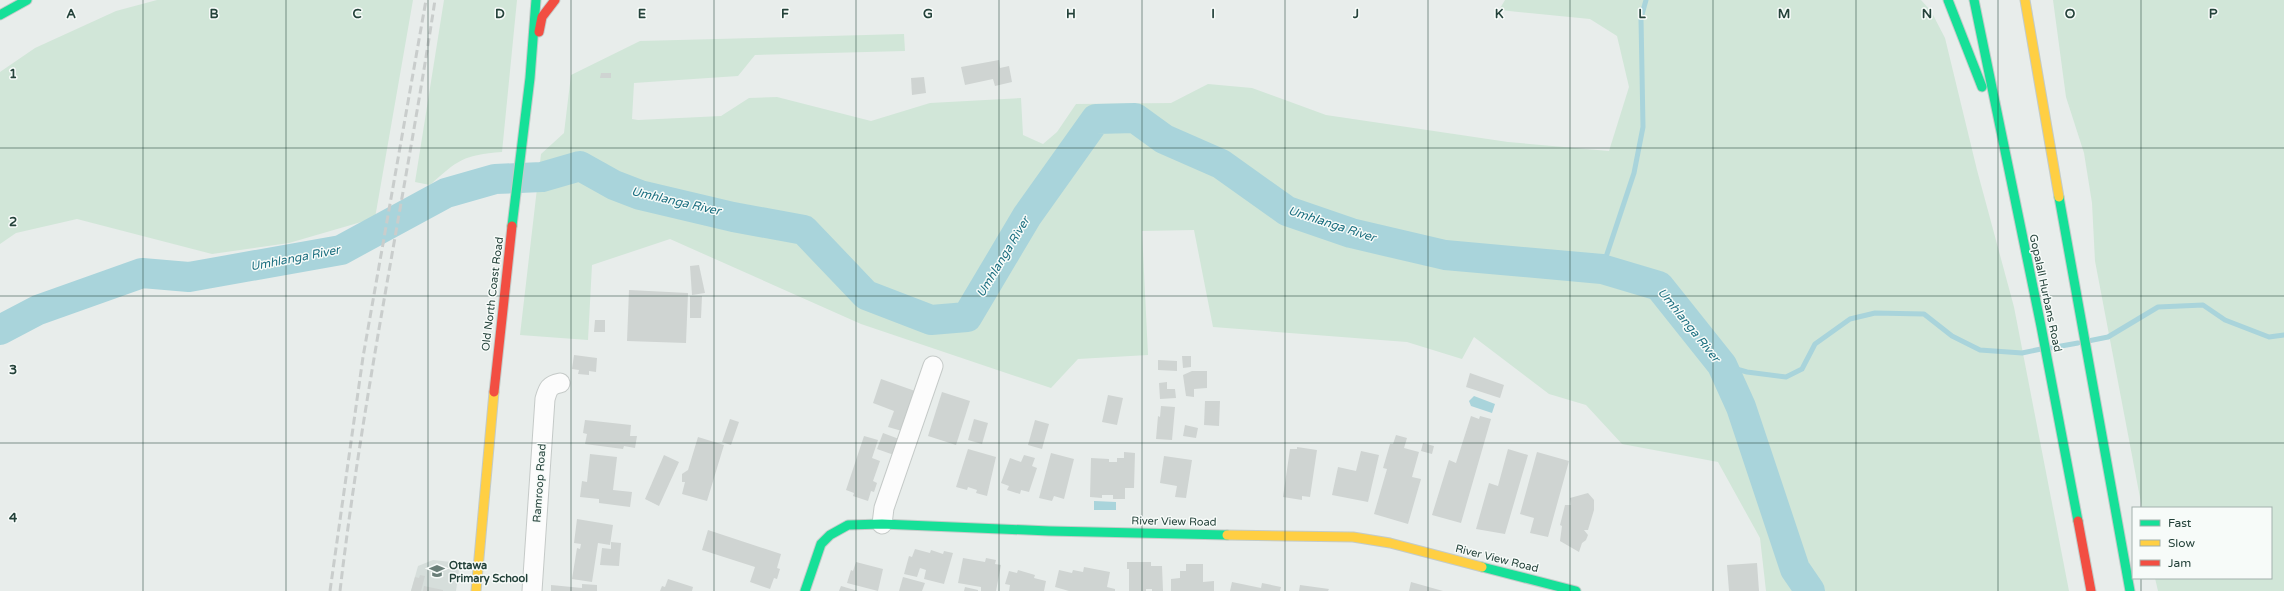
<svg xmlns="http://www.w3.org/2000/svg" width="2284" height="591" font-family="'Varela Round',sans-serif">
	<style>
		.built { fill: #d6dedb }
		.green { fill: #d1e6d8 }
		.water { fill: #a9d4db }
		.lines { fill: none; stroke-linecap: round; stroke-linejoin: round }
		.stream { stroke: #a9d4db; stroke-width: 5 }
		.river { stroke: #a9d4db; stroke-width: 30 }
		.building { fill: #cfd4d2 }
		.street-casing { stroke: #c5cac8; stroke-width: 21 }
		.fast-casing { stroke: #c3cbc8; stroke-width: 11 }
		.slow-casing { stroke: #c3cbc8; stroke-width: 11 }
		.jam-casing { stroke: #c3cbc8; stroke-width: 11 }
		.street { stroke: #fcfcfc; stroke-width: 19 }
		.fast { stroke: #16e098; stroke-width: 9 }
		.slow { stroke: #ffcf43; stroke-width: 9 }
		.jam { stroke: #f24e42; stroke-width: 9 }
		.rail { stroke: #c9cdcc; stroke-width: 3; stroke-dasharray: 8 4; stroke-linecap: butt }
		.grid { fill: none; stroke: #24423a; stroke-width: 1; stroke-opacity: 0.55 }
		.labels { text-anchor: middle; stroke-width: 3; stroke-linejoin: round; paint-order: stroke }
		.street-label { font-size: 11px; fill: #24423a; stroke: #f7fbf9 }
		.poi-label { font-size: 11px; font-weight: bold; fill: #24423a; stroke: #f7fbf9; text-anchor: start }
		.water-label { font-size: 12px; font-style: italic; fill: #1c6f80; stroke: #f7fbf9 }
		.grid-label { font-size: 13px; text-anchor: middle; font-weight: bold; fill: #24423a; stroke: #f7fbf9; stroke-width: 3; stroke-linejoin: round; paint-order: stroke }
	</style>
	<rect width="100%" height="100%" fill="#e8edeb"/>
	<polygon class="built" points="433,560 460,563 456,591 411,591 418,566"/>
	<g class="green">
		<polygon points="157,0 413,0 375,218 289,243 212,254 77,219 16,233 0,244 0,72 35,48 116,11"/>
		<path d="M444 0H517L502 152C463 155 458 160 430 185L415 182Z"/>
		<polygon points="1505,0 1921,0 1931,11 1945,38 1977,170 2014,307 2069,591 1766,591 1760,538 1718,462 1622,444 1586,405 1549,394 1474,337 1462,359 1407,342 1213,327 1194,230 1142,231 1148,355 1078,359 1051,388 861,324 670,239 592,265 588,340 520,335 541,154 564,133 571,75 640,41 904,34 905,51 755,55 738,76 634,83 632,119 638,120 721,116 749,98 777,97 871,121 930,103 1021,98 1023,135 1043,144 1057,132 1076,104 1171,103 1208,84 1252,88 1326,115 1508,142 1609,151 1629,87 1617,36 1590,19 1499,10"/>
		<polygon points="2053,0 2284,0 2284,591 2158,591 2155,578 2271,578 2271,508 2142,508 2095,261 2092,203 2084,153 2066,97"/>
	</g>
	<g class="water">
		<polygon points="1474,396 1495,404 1492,413 1471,406 1469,401"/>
		<polygon points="1094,501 1116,502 1116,510 1094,510"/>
	</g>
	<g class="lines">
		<g class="stream">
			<polyline points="1602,269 1634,173 1643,127 1641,18 1646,0"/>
			<polyline points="2088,341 2108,337 2158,307 2203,305 2225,320 2269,337 2284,335"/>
			<polyline points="2050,348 2078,343"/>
			<polyline points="1722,365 1747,372 1786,377 1802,369 1815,344 1850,319 1875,313 1924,314 1952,336 1980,350 2022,353 2041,349"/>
		</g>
		<polyline class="river" points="0,330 38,310 142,273 189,277 341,250 446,193 495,179 542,177 580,166 614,185 640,195 733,217 804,230 866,295 931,320 967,317 1027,216 1096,119 1135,118 1164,139 1221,164 1287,211 1351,233 1445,255 1602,269 1659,286 1722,365 1741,407 1795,569 1810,591"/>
	</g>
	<g class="building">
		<polygon points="999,60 1000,68 1009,66 1012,82 995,86 993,79 965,85 961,67"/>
		<polygon points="601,73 611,73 611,78 600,78"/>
		<polygon points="924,77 926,93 912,95 911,78"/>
		<polygon points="699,265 705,293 692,295 690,266"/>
		<polygon points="629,290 688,293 686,343 627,341"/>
		<polygon points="690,296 702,296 701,318 690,318"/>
		<polygon points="595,320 605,320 605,332 594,332"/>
		<polygon points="574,355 597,358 596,372 589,371 589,375 578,374 579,370 572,369"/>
		<polygon points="1182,356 1191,356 1191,367 1183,368"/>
		<polygon points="1158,360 1177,361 1177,371 1158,370"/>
		<polygon points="1192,371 1207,371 1207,388 1194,389 1194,397 1186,396 1183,375"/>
		<polygon points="1470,373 1504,385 1500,398 1466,387"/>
		<polygon points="881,379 918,392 902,431 888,427 894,411 873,403"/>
		<polygon points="1167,382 1167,389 1175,389 1176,398 1160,399 1159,383"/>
		<polygon points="942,392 970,401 956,445 928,436"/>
		<polygon points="1108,395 1123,398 1117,425 1102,422"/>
		<polygon points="1205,401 1220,401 1219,426 1204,425"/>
		<polygon points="1161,406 1175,407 1172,440 1156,439 1158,416 1160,417"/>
		<polygon points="1471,416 1479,419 1480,416 1491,419 1461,523 1432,515 1449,460 1456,463"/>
		<polygon points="730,419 739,422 731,445 722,442"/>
		<polygon points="974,419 988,423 982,444 968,440"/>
		<polygon points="585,420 631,425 630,436 637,436 635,448 624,446 623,449 585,444 587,434 583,433"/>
		<polygon points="1035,420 1049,424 1042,449 1028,445"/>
		<polygon points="1185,425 1198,428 1196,438 1183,436"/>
		<polygon points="883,433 899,439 894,455 877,449"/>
		<polygon points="1396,435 1407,438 1404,448 1419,452 1412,477 1421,479 1408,524 1374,514 1387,469 1383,468 1390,444 1393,444"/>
		<polygon points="864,436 878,440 872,458 880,461 873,481 877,483 874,492 871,491 868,501 853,496 854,493 846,490"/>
		<polygon points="698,437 724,445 707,501 682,494 685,482 682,482 682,474 688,470"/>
		<polygon points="1423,443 1434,446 1432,454 1421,451"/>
		<polygon points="1297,447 1317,450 1310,497 1302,496 1302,500 1283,497 1290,449 1297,449"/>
		<polygon points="968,449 996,457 987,496 976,493 977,490 968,487 967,490 956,487"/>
		<polygon points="1508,449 1528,455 1505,534 1476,529 1489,483 1498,486"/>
		<polygon points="1361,451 1379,455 1368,502 1332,495 1338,467 1356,471"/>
		<polygon points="1124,452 1135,453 1134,488 1125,488 1125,499 1113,499 1113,495 1102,495 1102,498 1090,497 1091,458 1109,459 1109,462 1117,462 1117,458 1124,458"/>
		<polygon points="1537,452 1569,461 1548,537 1530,533 1534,518 1520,514"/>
		<polygon points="1051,453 1074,459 1064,499 1054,496 1052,501 1039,498"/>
		<polygon points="590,454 617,457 613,490 632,492 630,507 599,503 599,499 580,497 582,481 587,482"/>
		<polygon points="664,455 679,462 659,506 645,499"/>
		<polygon points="1024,455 1035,458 1032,466 1037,468 1029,492 1021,490 1020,494 1007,490 1009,486 1001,483 1010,458 1021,462"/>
		<polygon points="1164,456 1192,460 1186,498 1175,497 1177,486 1160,483"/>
		<polygon points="1588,493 1594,500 1594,510 1588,530 1584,530 1588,535 1586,540 1582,543 1579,552 1560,541 1562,526 1560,525 1565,505 1571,505 1570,498"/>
		<polygon points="577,519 613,525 610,545 598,543 592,582 572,579 577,548 580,549 581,544 574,543"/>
		<polygon points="708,530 781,554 777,568 780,569 777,579 774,578 770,589 750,582 755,567 702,550"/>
		<polygon points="611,542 621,543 619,566 600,565 602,548 611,549"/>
		<polygon points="915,549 930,553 931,550 943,554 944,551 953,553 944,584 924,579 926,570 920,568 917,577 904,574 909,556 912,557"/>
		<polygon points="963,558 985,562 986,558 996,560 995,564 1001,565 996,591 981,591 981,587 958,583"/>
		<polygon points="856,562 883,569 878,591 847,583 851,570 853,571"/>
		<polygon points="1127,562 1151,562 1151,566 1162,566 1163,591 1152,591 1152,589 1146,589 1146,591 1129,591 1129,569 1127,569"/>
		<polygon points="1757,563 1759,591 1729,591 1727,565"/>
		<polygon points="1186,564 1203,564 1203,582 1214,581 1214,591 1171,591 1171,579 1180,578 1180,571 1186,571"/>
		<polygon points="1084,567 1110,572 1107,587 1115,589 1115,591 1069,591 1055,587 1059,570 1072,573 1073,570 1083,572"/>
		<polygon points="1018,570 1035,575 1034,578 1046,581 1044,591 1009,591 1010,585 1005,584 1009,571 1017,573"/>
		<polygon points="420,575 425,576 421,591 411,591 415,577 419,578"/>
		<polygon points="903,577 925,583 922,591 899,591"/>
		<polygon points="668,579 693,587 692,591 660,591 662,586 665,587"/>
		<polygon points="1232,582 1261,588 1262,583 1281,587 1280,591 1230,591"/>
		<polygon points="1411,582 1443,591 1409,591"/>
		<polygon points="582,584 597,585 597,591 551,591 551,585 582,588"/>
		<polygon points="1300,585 1329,589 1328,591 1299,591"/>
		<polygon points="424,586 443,590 443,591 423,591"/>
		<polygon points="841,586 858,591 839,591"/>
		<polygon points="965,587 978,590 978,591 964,591"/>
	</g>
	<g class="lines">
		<g class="street-casing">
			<g id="street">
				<polyline points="882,524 884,508 933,366"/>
				<path d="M532 591 545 399C548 389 549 385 560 383"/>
			</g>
		</g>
		<g class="fast-casing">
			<g id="fast">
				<polyline points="1948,0 1982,87"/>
				<polyline points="1974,0 2041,326 2078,521"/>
				<polyline points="0,15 27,0"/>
				<polyline points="2059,197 2130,591"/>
				<polyline points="512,226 530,78 536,0"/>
				<polyline points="1482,567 1576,591"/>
				<polyline points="805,591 821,544 830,535 848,525 882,524 1049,531 1227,535"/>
			</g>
		</g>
		<g class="slow-casing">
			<g id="slow">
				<polyline points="2025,0 2059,197"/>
				<polyline points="1227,535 1353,537 1390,543 1482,567"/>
				<polyline points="476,591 494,392"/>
			</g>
		</g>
		<g class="jam-casing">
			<g id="jam">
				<polyline points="539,32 542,17 555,0"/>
				<polyline points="494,392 512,226"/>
				<polyline points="2078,521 2091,591"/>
			</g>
		</g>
		<use href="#street" class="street"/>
		<use href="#fast" class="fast"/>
		<use href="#slow" class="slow"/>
		<use href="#jam" class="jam"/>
		<g class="rail">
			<polyline points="330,591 363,357 426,0"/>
			<path d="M340 591C363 393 405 197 435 0"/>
		</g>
	</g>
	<path class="grid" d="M143 0V591M286 0V591M428 0V591M571 0V591M714 0V591M856 0V591M999 0V591M1142 0V591M1285 0V591M1428 0V591M1570 0V591M1713 0V591M1856 0V591M1998 0V591M2141 0V508M0 148H2284M0 296H2284M0 443H2284M2141 578V591"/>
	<defs>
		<g id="school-bare" transform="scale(1.2)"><path d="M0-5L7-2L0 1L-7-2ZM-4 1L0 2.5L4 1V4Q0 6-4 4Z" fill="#697e78" stroke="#f7fbf9" stroke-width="2.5" paint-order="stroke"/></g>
	</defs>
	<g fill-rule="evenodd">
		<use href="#school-bare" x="437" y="571"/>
	</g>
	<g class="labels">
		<g class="street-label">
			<text transform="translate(2046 293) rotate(78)" y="4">Gopalall Hurbans Road</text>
			<text transform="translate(492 294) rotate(-83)" y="4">Old North Coast Road</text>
			<text transform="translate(539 483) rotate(-86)" y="4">Ramroop Road</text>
			<text transform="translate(1174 521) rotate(1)" y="4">River View Road</text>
			<text transform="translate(1497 558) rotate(14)" y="4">River View Road</text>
		</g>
		<g class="poi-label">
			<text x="449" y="569">Ottawa<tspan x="449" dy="13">Primary School</tspan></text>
		</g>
		<g class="water-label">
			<text transform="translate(676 201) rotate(13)" y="4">Umhlanga River</text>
			<text transform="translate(1332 224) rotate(18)" y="4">Umhlanga River</text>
			<text transform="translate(1003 257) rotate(-59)" y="4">Umhlanga River</text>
			<text transform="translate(295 258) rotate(-11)" y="4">Umhlanga River</text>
			<text transform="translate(1689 325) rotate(51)" y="4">Umhlanga River</text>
		</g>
	</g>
	<g class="grid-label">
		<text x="71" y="18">A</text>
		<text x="214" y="18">B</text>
		<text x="357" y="18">C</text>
		<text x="500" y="18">D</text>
		<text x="642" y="18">E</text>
		<text x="785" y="18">F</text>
		<text x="928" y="18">G</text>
		<text x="1071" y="18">H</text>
		<text x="1213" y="18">I</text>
		<text x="1356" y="18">J</text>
		<text x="1499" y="18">K</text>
		<text x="1642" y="18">L</text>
		<text x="1784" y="18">M</text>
		<text x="1927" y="18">N</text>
		<text x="2070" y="18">O</text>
		<text x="2213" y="18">P</text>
		<text x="13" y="78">1</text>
		<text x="13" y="226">2</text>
		<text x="13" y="374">3</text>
		<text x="13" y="522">4</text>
	</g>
	<rect x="2132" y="507" width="140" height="72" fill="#f7fbf9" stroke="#a3b1ad"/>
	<rect x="2140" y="520" width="20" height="6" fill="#16e098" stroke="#a3b1ad"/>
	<text x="2168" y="527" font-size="12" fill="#24423a">Fast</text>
	<rect x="2140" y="540" width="20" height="6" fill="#ffcf43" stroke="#a3b1ad"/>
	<text x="2168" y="547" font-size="12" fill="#24423a">Slow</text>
	<rect x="2140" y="560" width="20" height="6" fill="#f24e42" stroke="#a3b1ad"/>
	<text x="2168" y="567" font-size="12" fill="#24423a">Jam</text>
</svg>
